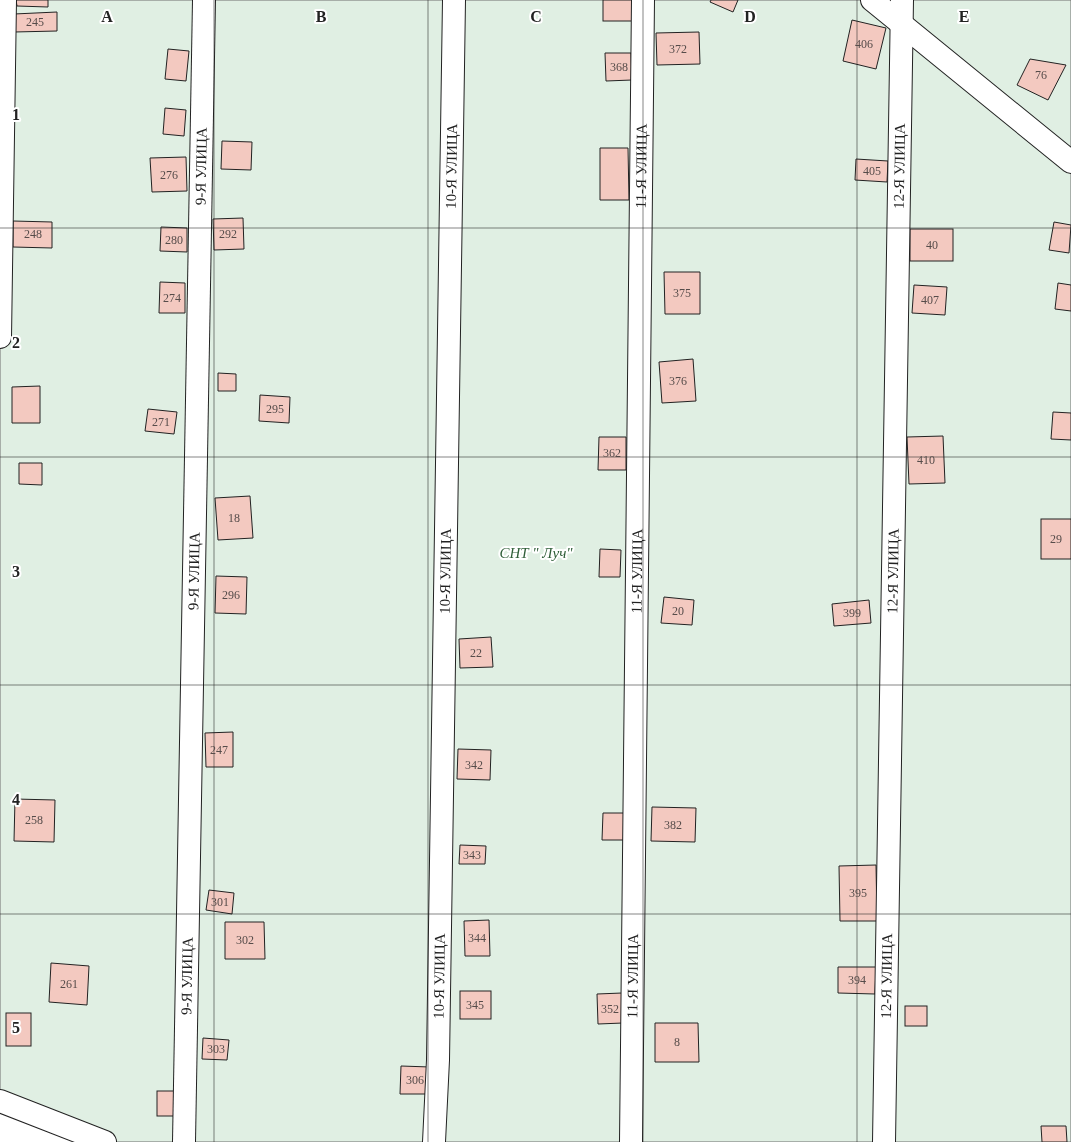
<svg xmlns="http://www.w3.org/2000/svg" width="1071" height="1142" font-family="Georgia,serif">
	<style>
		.green { fill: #e0efe3; stroke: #6f6f6f }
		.building { fill: #f3c9c0; stroke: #222 }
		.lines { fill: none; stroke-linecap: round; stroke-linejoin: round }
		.minor-casing { stroke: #222; stroke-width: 24 }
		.minor { stroke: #fff; stroke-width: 22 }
		.grid { fill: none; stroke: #222; stroke-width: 1; stroke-opacity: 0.55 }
		.labels { text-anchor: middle; stroke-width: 4; stroke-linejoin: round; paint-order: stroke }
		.number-label { font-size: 12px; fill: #564c4a }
		.street-label { font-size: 15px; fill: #222; stroke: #fff }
		.park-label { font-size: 15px; font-style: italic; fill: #2f5e38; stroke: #fff }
		.grid-label { font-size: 16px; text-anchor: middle; font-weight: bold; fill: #222; stroke: #fff; stroke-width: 4; stroke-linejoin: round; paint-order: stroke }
	</style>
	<rect width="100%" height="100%" fill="#fff"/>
	<polygon class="green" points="0,0 1071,0 1071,1142 98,1142 0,1105"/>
	<g class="building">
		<polygon points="16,0 48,0 48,7 17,6"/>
		<rect x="603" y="0" width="32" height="21"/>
		<polygon points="711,0 738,0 733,12 710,2"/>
		<polygon points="57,12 57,31 14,32 14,14"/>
		<polygon points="852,20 886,28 876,69 843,61"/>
		<polygon points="699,32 700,64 657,65 656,33"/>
		<polygon points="168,49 189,51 186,81 165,79"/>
		<polygon points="605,53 631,53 632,80 606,81"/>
		<polygon points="1030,59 1066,65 1048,100 1017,85"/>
		<polygon points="165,108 186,110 184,136 163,134"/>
		<polygon points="222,141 252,142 251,170 221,169"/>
		<polygon points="600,148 628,148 629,200 600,200"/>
		<polygon points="186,157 187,191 152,192 150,158"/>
		<polygon points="856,159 888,161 887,182 855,180"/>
		<polygon points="243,218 244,249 214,250 213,219"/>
		<polygon points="13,221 52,222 52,248 13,247"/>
		<polygon points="1054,222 1071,225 1069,253 1049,250"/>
		<polygon points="161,227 187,228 187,252 160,251"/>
		<rect x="910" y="229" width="43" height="32"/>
		<polygon points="664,272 700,272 700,314 665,314"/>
		<polygon points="160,282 185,283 185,313 159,313"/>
		<polygon points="1058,283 1071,285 1071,311 1055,309"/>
		<polygon points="914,285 947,287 945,315 912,313"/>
		<polygon points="693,359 696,401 662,403 659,362"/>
		<polygon points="218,373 236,374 236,391 218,391"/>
		<polygon points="40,386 40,423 12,423 12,387"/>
		<polygon points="260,395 290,397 289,423 259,421"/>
		<polygon points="148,409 177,412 174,434 145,431"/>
		<polygon points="1053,412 1071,413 1071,440 1051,439"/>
		<polygon points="943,436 945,483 909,484 907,437"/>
		<polygon points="599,437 626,437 626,470 598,470"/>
		<polygon points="19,463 42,463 42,485 19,484"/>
		<polygon points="250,496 253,538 218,540 215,498"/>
		<rect x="1041" y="519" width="30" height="40"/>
		<polygon points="600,549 621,550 620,577 599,577"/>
		<polygon points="216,576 247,577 246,614 215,613"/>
		<polygon points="664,597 694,600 692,625 661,623"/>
		<polygon points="869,600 871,623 834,626 832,604"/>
		<polygon points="491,637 493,667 460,668 459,639"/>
		<polygon points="233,732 233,767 206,767 205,733"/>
		<polygon points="458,749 491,750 490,780 457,779"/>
		<polygon points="15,799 55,800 54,842 14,841"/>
		<polygon points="652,807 696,808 695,842 651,841"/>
		<polygon points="603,813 625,813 624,840 602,840"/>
		<polygon points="460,845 486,846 485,864 459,864"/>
		<polygon points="876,865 877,921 840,921 839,866"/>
		<polygon points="209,890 234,893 232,914 206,910"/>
		<polygon points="489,920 490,956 465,956 464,921"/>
		<polygon points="225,922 264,922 265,959 225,959"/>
		<polygon points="51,963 89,966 87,1005 49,1002"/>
		<polygon points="838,967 876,967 875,994 838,993"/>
		<rect x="460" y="991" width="31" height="28"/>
		<polygon points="622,993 623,1023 598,1024 597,994"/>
		<rect x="905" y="1006" width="22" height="20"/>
		<rect x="6" y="1013" width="25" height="33"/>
		<polygon points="655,1023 698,1023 699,1062 655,1062"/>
		<polygon points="203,1038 229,1040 227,1060 202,1059"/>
		<polygon points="401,1066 430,1067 429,1094 400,1094"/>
		<rect x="157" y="1091" width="20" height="25"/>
		<polygon points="1041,1126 1066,1126 1067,1142 1042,1142"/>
	</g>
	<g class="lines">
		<g class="minor-casing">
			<g id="minor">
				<polyline points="872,0 1071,162"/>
				<polyline points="0,337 5,0"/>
				<polyline points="0,1101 105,1142"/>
				<path id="s1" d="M184 1142 204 0"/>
				<path id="s2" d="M434 1142 438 1060 454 0"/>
				<path id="s3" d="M631 1142 643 0"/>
				<path id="s4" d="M884 1142 902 0"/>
			</g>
		</g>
		<use href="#minor" class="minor"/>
	</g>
	<path class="grid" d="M214 0V1142M428 0V1142M643 0V1142M857 0V1142M0 228H1071M0 457H1071M0 685H1071M0 914H1071"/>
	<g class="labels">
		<g class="number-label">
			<text x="35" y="26">245</text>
			<text x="864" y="48">406</text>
			<text x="678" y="53">372</text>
			<text x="619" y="71">368</text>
			<text x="1041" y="79">76</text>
			<text x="872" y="175">405</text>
			<text x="169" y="179">276</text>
			<text x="33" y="238">248</text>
			<text x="228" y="238">292</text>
			<text x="174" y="244">280</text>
			<text x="932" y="249">40</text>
			<text x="682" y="297">375</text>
			<text x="172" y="302">274</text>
			<text x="930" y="304">407</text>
			<text x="678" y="385">376</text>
			<text x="275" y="413">295</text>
			<text x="161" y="426">271</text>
			<text x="612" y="457">362</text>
			<text x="926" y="464">410</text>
			<text x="234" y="522">18</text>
			<text x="1056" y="543">29</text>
			<text x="231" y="599">296</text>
			<text x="678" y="615">20</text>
			<text x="852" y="617">399</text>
			<text x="476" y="657">22</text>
			<text x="219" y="754">247</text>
			<text x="474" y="769">342</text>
			<text x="34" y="824">258</text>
			<text x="673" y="829">382</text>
			<text x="472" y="859">343</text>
			<text x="858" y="897">395</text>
			<text x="220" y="906">301</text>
			<text x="477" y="942">344</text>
			<text x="245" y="944">302</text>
			<text x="857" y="984">394</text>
			<text x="69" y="988">261</text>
			<text x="475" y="1009">345</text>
			<text x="610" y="1013">352</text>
			<text x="677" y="1046">8</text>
			<text x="216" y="1053">303</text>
			<text x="415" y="1084">306</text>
		</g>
		<g class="street-label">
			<text dy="5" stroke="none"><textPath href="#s1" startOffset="976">9-Я УЛИЦА</textPath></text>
			<text dy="5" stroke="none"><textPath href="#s2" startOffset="976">10-Я УЛИЦА</textPath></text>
			<text dy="5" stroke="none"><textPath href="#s3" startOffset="976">11-Я УЛИЦА</textPath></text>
			<text dy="5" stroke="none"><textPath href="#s4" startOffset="976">12-Я УЛИЦА</textPath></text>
			<text dy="5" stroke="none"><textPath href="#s1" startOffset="571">9-Я УЛИЦА</textPath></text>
			<text dy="5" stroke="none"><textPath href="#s2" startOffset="571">10-Я УЛИЦА</textPath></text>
			<text dy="5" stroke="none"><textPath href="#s3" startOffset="571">11-Я УЛИЦА</textPath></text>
			<text dy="5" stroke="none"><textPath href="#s4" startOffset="571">12-Я УЛИЦА</textPath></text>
			<text dy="5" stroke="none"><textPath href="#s1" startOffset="166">9-Я УЛИЦА</textPath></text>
			<text dy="5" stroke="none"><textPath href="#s2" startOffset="166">10-Я УЛИЦА</textPath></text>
			<text dy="5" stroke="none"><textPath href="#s3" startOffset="166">11-Я УЛИЦА</textPath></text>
			<text dy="5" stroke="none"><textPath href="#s4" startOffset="166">12-Я УЛИЦА</textPath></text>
		</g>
		<g class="park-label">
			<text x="536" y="558">СНТ " Луч"</text>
		</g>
	</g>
	<g class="grid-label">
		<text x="107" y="22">A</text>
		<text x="321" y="22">B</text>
		<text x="536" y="22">C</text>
		<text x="750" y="22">D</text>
		<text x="964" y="22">E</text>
		<text x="16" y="120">1</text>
		<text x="16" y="348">2</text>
		<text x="16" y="577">3</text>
		<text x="16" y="805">4</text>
		<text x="16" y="1033">5</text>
	</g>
</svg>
